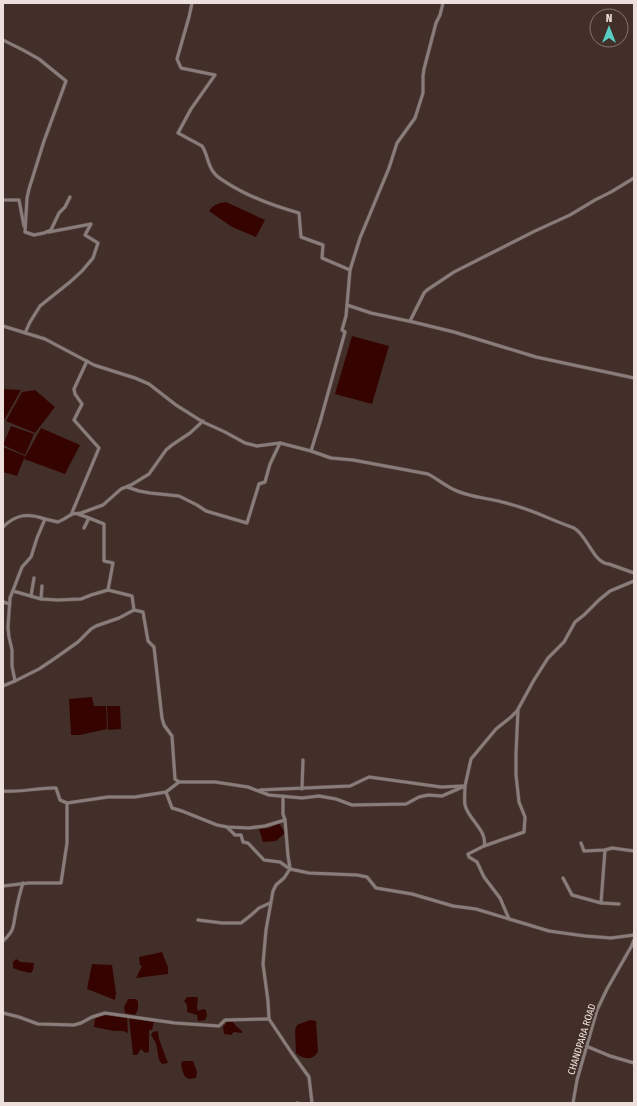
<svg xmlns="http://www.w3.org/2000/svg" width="637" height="1106" font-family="'Fira Sans Condensed',sans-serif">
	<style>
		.water { fill: #360400 }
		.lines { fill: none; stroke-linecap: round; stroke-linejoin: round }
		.minor-casing { stroke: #5e4b46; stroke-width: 4 }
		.minor { stroke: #887d7a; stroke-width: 3 }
		.labels { text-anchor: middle; stroke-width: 4; stroke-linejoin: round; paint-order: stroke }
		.street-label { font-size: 10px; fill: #ede0dc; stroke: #432f29 }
	</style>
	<rect width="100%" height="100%" fill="#432f29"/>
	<g class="water">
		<path d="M226 202 265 220 256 237 232 227 209 211C213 205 218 203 226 202Z"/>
		<polygon points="352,336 389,346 372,404 335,394"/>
		<polygon points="3,389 21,390 3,422"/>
		<polygon points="35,390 55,407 35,433 6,421 22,392"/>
		<polygon points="11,426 34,434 25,455 3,445"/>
		<polygon points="41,428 80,445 65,474 24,459"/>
		<polygon points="3,447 25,456 17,476 3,472"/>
		<polygon points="92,697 94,706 106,706 107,729 80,735 71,735 69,699"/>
		<polygon points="107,706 120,706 121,729 108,730"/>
		<polygon points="279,823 285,833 276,841 263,842 259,829 269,828"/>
		<polygon points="162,952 168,967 168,974 136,978 142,966 140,965 139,957"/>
		<polygon points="16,959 21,962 34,963 33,970 31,973 21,971 13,968 13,962"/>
		<polygon points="92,964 112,965 116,993 115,1000 87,989"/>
		<polygon points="187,997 197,997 198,999 197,1007 198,1011 203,1009 206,1010 207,1016 205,1020 198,1021 197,1015 187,1012 187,1005 184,1001"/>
		<polygon points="128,999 135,999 138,1001 138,1009 135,1015 125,1013 124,1007"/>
		<polygon points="103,1014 127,1016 128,1033 123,1031 114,1031 94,1027 95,1019"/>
		<polygon points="129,1018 154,1022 152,1030 149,1030 149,1052 145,1053 141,1049 137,1055 133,1055"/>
		<path d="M310 1020 316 1021 318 1052C316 1054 315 1056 313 1057 307 1060 300 1057 296 1053L295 1030 297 1025Z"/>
		<polygon points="230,1021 233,1022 236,1026 242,1031 242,1033 234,1032 231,1035 224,1034 223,1027 227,1022"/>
		<polygon points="158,1031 159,1039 168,1063 162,1064 159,1060 156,1043 151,1035 153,1032"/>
		<polygon points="183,1061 193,1061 197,1072 196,1078 189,1079 185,1077 182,1070 181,1063"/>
	</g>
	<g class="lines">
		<g class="minor-casing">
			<g id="minor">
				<path d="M192 3 189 17 177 59 181 68 215 75 191 109 178 133 202 146C208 154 207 166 215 174 218 178 223 180 227 183 249 197 274 206 299 213L301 237 323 245 322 258 350 270"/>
				<polyline points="443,3 440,15 436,23 424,69 423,76 423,93 415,118 397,143 389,168 360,238 350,270 347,305 371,313 413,322 454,332 536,357 634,378"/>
				<polyline points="3,40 23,50 39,59 66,81 44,141 29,189 27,198 25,232 34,235 44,233 51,230 59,213 65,207 70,197"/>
				<polyline points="3,200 19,200 24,226"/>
				<polyline points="410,321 424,293 427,290 454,272 535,231 570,215 595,200 611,192 634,178"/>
				<path d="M3 326 45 339 94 365 135 378 149 384 176 405 203 422 225 432 245 443 257 446 280 443 311 451 331 458 353 460 428 474C438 479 446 487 457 491 471 497 487 498 502 502 519 506 535 512 551 519 558 522 566 525 574 528 588 536 593 563 609 564L634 573"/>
				<polyline points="25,333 30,322 40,306 70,282 82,271 93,258 98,243 85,235 91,224 49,232"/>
				<polyline points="311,451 320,422 345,332 342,330 346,316 347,305"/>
				<polyline points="127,487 139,491 150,493 179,496 197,505 206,511 247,523 259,484 265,482 270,464 280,443"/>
				<polyline points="78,514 89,518 84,528"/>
				<polyline points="71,515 99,448 74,420 82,404 75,394 74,389 87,361"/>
				<polyline points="89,518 104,524 104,561 113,563 108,590 132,596 134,610"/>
				<path d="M3 527C16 514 28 513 45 519"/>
				<polyline points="13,591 41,599 58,600 81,599 91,595 108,590"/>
				<polyline points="31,596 34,578"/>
				<polyline points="41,599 42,586"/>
				<polyline points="3,602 10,604"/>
				<polyline points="15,681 39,669 54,659 78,642 91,629 96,626 119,618 134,610 143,612 148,641 154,647 162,718 164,725 172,736 175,779 179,782"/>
				<polyline points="3,686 15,681 12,666 12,650 9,637 8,627 10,598 22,567 31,557 37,538 45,519 58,522 64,519 72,514 81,513 103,505 121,489 131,485 149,474 166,450 172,445 190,433 203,421"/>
				<polyline points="302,789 303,760"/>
				<path d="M260 790 350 786 369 777 441 787 465 786C465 792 464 799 465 805 468 819 488 831 484 846L468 854 469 857 477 862 484 877 500 898 509 919"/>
				<path d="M3 791C21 793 39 787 56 788L60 800 67 803 108 797H135L166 792 179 782H215L248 787 269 795 302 798 319 796 336 799 352 805 406 804 419 797 428 795 442 796 465 786 471 759 496 729 511 717 517 711 534 680 548 658 564 642 575 622 584 615 599 600 610 591 634 581"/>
				<polyline points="166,792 172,808 182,811 217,825 227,827 249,828 265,826 285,820 283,814 283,796"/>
				<polyline points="285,820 288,856 290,868"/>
				<polyline points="227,827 235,835 241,835 243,842 248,843 264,860 280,862 290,869"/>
				<polyline points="581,843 584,851 605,850 612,848 634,851"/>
				<polyline points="484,846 524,832 525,817 519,802 516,775 516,753 518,710"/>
				<polyline points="563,878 572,895 601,903 605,850"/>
				<polyline points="3,886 29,883 61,883 67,843 67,803"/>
				<polyline points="601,903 619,904"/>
				<polyline points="198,920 222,923 241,923 250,916 259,908 270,903"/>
				<path d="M3 941C15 930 13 926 16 911 18 901 20 892 23 883"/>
				<polyline points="3,1013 19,1017 38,1024 74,1025 81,1023 92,1017 105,1013 175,1023 219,1026 225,1020 269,1019"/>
				<polyline points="586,1046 610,1056 634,1063"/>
				<polyline points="297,1103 298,1103"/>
				<polyline points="312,1103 309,1077 291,1052 269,1019 268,1001 263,964 266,930 273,891 276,885 284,878 290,869 309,873 357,875 367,877 376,888 412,894 453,906 476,909 549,931 585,936 611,938 634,935"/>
				<polyline points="573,1103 577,1080 597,1010 607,989 631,947 634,940"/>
			</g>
		</g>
		<use href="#minor" class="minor"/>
	</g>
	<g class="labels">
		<g class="street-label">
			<text transform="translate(581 1039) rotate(-73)" y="4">CHANDPARA ROAD</text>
		</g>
	</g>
	<rect width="637" height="1106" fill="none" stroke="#ede0dc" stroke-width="8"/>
	<g transform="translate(609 28)"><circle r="19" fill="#432f29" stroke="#877671"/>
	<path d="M0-3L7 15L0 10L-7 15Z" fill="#56cec3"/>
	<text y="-6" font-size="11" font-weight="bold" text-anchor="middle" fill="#ede0dc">N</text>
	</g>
</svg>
